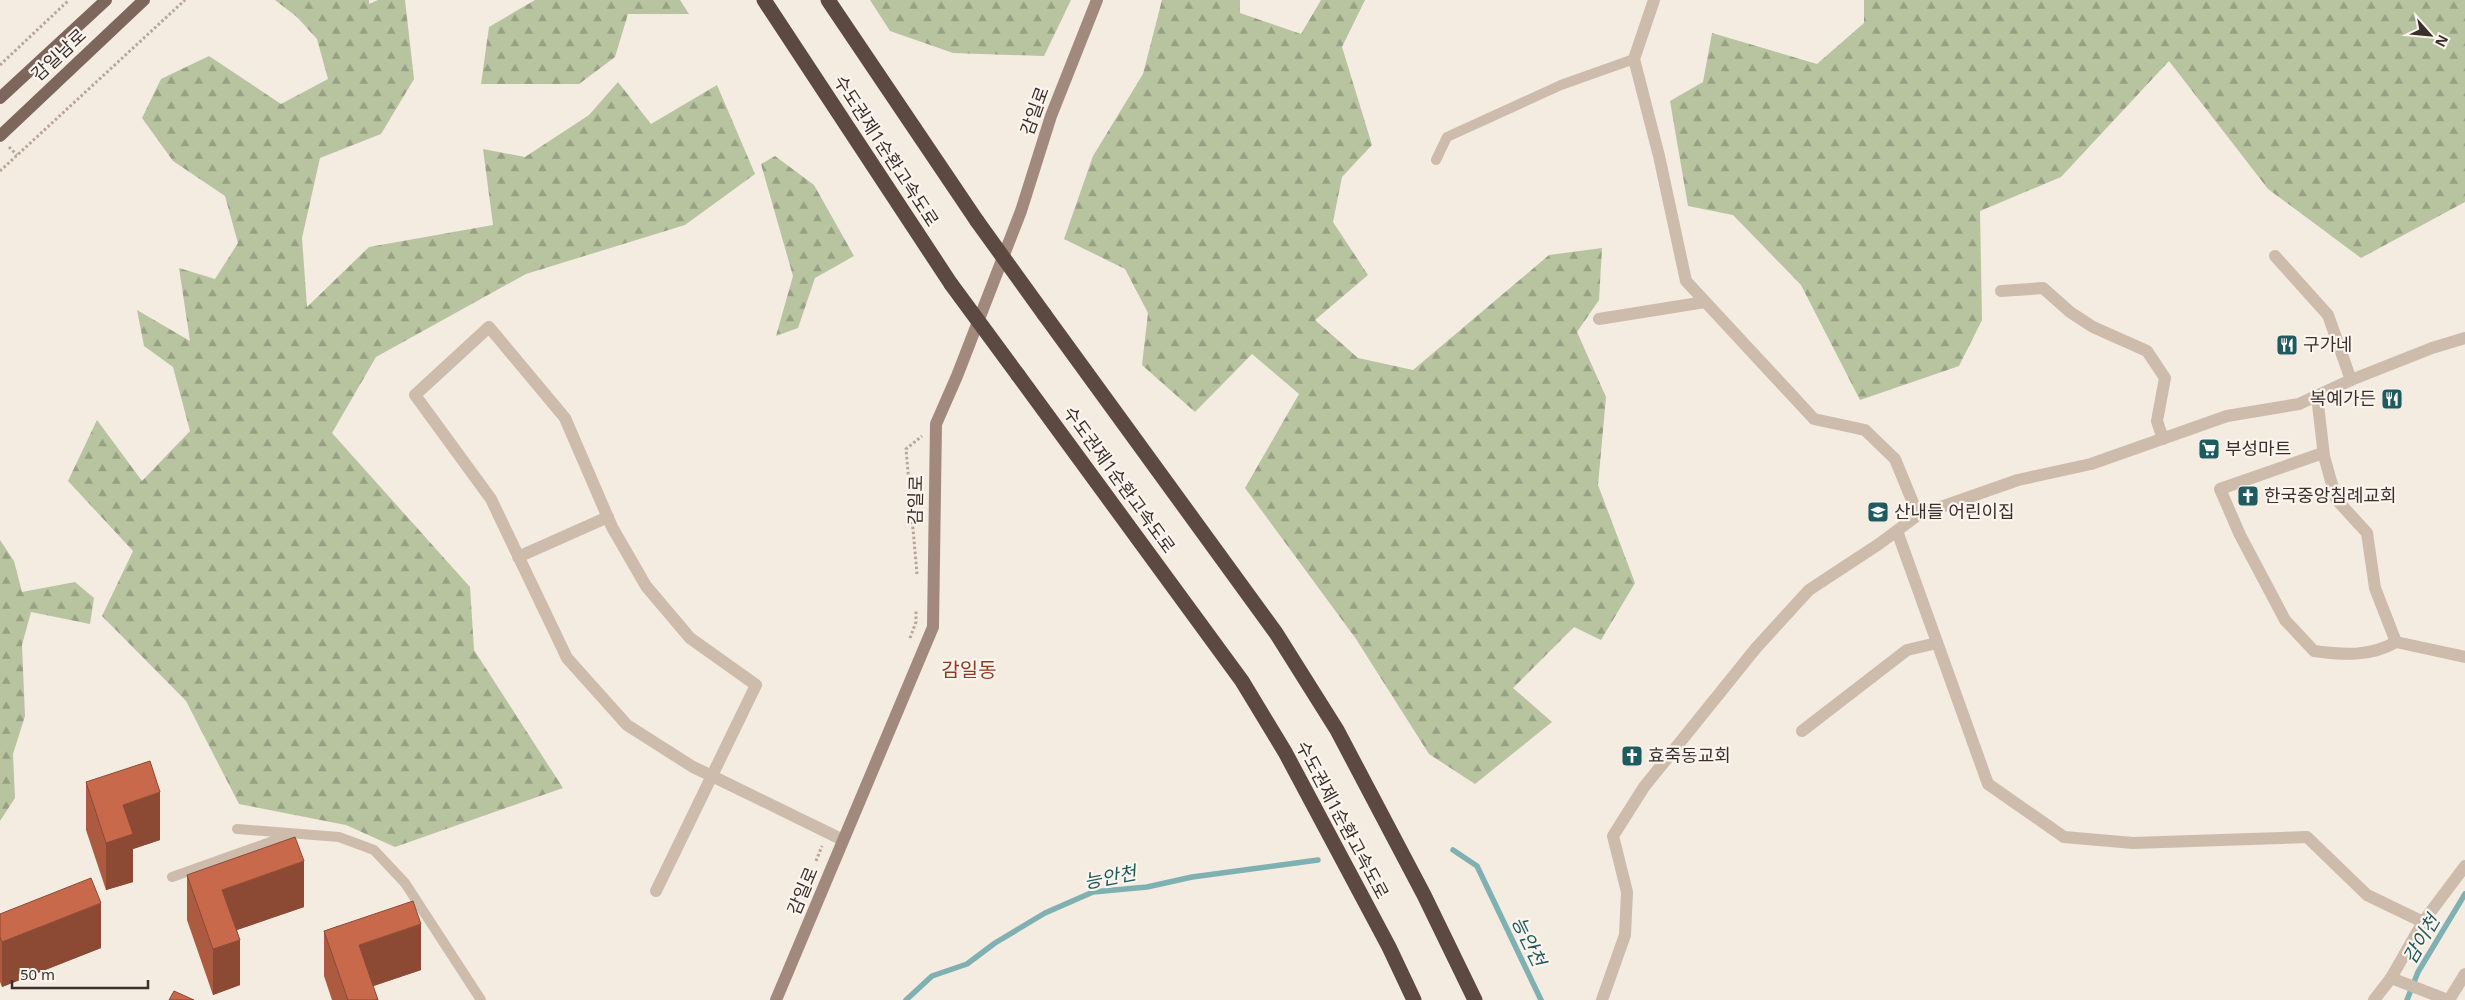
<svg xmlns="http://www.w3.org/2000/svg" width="2465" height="1000" font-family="'Noto Sans','Noto Sans KR',sans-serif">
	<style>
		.forest { fill: url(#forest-firs) }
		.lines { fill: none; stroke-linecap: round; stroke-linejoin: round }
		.stream { stroke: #7fb0b2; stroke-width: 5.5 }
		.path { stroke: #b9a596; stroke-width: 3; stroke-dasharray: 2.5 2.5; stroke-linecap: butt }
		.lane { stroke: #cdbbac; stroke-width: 10 }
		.street { stroke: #cdbbac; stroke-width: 12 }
		.secondary { stroke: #a18a7d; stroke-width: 12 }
		.primary { stroke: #7d675c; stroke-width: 12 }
		.highway { stroke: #5c4a42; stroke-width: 15 }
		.highway-bridge { stroke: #5c4a42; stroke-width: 15 }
		.wall { fill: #ac5a40 }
		.shaded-wall { fill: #8c4a34 }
		.building { fill: #c8694b; stroke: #8c4a34 }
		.labels { text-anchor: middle; stroke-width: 4.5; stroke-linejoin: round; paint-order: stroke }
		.street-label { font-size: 18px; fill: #3b302b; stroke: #fbf5ee }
		.poi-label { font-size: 18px; fill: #3b302b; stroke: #fbf5ee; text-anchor: start }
		.water-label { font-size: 19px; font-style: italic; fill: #1f5a5e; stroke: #fbf5ee }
		.quarter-label { font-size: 20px; fill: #8c3b22; stroke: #fbf5ee }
	</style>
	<defs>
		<pattern id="forest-firs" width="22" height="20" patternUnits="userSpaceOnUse" patternTransform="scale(1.25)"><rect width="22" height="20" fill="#b8c4a0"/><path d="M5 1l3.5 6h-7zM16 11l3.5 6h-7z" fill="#97a083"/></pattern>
	</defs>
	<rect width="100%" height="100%" fill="#f4ebe1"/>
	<g class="forest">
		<polygon points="275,0 369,0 369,4 378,0 405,0 414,79 381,134 320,158 302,238 307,307 369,247 493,225 483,149 525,157 589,115 618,82 651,124 717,85 755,174 685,225 526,274 376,357 332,433 470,587 474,650 563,788 395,847 346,825 239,804 186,701 102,616 133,551 68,481 97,420 142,481 190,431 173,367 144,346 137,310 190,341 179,268 215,279 238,243 225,196 173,161 142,118 161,79 209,56 281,104 328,79 317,39 297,17"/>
		<polygon points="535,0 680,0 689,14 628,14 615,57 579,84 481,84 489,27"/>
		<polygon points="870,0 1071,0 1044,56 953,53 890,31"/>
		<polygon points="1162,0 1240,0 1240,13 1301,34 1321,0 1365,0 1342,47 1372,145 1342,177 1333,222 1368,275 1315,320 1358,358 1413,370 1549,255 1602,248 1599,300 1577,332 1606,397 1598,485 1635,583 1601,640 1574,627 1513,688 1552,722 1475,784 1429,754 1356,639 1245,488 1299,394 1252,354 1195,412 1142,365 1148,313 1125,269 1064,239 1093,156 1143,74"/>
		<polygon points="1864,0 2465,0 2465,202 2361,258 2268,189 2169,61 2061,177 1980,211 1982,320 1959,366 1860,400 1801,285 1733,215 1688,206 1670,101 1703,82 1712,33 1817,64 1864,23"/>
		<polygon points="775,156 814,185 854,256 815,278 798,328 776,336 793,276 761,164"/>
		<polygon points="0,540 14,561 22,592 75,582 94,598 90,624 31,612 22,645 25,716 13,754 15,798 0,821"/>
	</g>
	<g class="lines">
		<g class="stream">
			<polyline points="1453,850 1477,866 1541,1000"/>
			<polyline points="906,1000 932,976 967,964 995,943 1045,913 1093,892 1147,887 1192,877 1318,860"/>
			<polyline points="2407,1000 2418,972 2465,894"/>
		</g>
		<g class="path">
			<polyline points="0,65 69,0"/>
			<polyline points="9,147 17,155"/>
			<polyline points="0,171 185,0"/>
			<polyline points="917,574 906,449 922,436"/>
			<polyline points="910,638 916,622 916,610"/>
			<polyline points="816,861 822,846"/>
		</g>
		<g class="lane">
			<polyline points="1436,160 1447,137 1561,85 1634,59"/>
			<polyline points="237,829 339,837 374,850 405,883 481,1000"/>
			<polyline points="172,877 290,835"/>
		</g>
		<g class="street">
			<polyline points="1654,0 1634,59 1659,156 1686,281 1814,419 1865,430 1895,459 1918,515"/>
			<polyline points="2275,256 2328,315 2351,380"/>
			<polyline points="2001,291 2043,288 2070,312 2093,327 2147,351 2165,378 2157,421 2163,439"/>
			<polyline points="1599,319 1705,302"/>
			<polyline points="2317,396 2324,456 2336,499 2367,533 2375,588 2396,642"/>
			<path d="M2323 453 2220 489 2240 535 2285 620 2314 651C2343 655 2370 657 2396 642L2465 657"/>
			<polyline points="1897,531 1988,784 2064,837 2133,843 2307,837 2367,895 2423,922"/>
			<polyline points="518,557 608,517"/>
			<polyline points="1802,731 1907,650 1937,643"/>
			<polyline points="656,891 756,685 690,638 646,586 612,527 565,418 489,327 415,395 491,499 567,658 627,725 693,767 712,776 843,840"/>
			<polyline points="2391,978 2448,1000"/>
			<polyline points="1602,1000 1625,935 1627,892 1613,836 1644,787 1756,648 1809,590 1879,544 1918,515 2018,480 2091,464 2227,416 2299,404 2351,380 2432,348 2465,338"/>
			<polyline points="2374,1000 2391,978 2423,922 2465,866"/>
			<polyline points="2449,1000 2465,974"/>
		</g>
		<polyline class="secondary" points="776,1000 933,627 936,424 957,376 1021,211 1051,116 1097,0"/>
		<g class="primary">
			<polyline points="0,98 106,0"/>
			<polyline points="0,136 144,0"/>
		</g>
		<g class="highway">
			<polyline points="764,0 951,284"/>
			<polyline points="828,0 977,221"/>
			<polyline points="1044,314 1276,633 1337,730 1424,895 1475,1000"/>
			<polyline points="1018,375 1242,681 1285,752 1389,947 1414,1000"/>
		</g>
		<g class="highway-bridge">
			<polyline points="977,221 1044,314"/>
			<polyline points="951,284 1018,375"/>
		</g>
	</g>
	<g class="wall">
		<polygon points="86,782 160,840 133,849 133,882 106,890 86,830"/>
		<polygon points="187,875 304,907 237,930 240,985 213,995 187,920"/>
		<polygon points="0,914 101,948 2,987 0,982"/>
		<polygon points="324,931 421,970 373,986 378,1000 332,1000 324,976"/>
	</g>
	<g class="shaded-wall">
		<polygon points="160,792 160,840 133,849 133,882 106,890 106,843 123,805"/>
		<polygon points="304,861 304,907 222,935 222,890"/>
		<polygon points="101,903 101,948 2,987 2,942"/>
		<polygon points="421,924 421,970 359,991 359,945"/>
		<polygon points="240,940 240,985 213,995 213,949"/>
	</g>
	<g class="building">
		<polygon points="150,761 160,792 123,805 133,834 106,843 86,782"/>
		<polygon points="295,837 304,861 222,890 240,940 213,949 187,875"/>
		<polygon points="91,878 101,903 2,942 0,937 0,914"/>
		<polygon points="413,901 421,924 359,945 378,1000 348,1000 324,931"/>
		<polygon points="174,991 194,1000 169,1000"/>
	</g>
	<defs>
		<g id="restaurant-square" transform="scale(1.125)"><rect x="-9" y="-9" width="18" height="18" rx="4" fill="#1f5a5e" stroke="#fbf5ee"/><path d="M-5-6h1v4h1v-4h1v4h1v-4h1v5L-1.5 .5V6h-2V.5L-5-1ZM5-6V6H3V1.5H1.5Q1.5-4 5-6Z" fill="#fff"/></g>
		<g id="supermarket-square" transform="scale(1.125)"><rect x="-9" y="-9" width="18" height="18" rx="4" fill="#1f5a5e" stroke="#fbf5ee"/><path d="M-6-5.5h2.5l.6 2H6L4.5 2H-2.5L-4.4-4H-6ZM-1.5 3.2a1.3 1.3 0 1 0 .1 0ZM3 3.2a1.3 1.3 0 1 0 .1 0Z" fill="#fff"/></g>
		<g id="church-square" transform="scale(1.125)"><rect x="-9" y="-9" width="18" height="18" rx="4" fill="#1f5a5e" stroke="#fbf5ee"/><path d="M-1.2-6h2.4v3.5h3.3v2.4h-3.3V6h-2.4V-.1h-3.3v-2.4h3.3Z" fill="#fff"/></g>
		<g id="school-square" transform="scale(1.125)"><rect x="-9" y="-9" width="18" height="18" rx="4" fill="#1f5a5e" stroke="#fbf5ee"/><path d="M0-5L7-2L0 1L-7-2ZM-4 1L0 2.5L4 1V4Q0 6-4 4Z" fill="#fff"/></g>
	</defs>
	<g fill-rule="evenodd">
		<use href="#restaurant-square" x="2287" y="345"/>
		<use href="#restaurant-square" x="2392" y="399"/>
		<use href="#supermarket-square" x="2209" y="449"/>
		<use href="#church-square" x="2248" y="496"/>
		<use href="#school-square" x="1878" y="512"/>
		<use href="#church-square" x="1632" y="756"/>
	</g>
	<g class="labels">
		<g class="street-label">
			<text transform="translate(59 55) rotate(-43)" y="6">감일남로</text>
			<text transform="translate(1035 111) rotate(-70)" y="6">감일로</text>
			<text transform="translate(886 151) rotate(57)" y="6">수도권제1순환고속도로</text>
			<text transform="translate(1119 480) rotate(54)" y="6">수도권제1순환고속도로</text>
			<text transform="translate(916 500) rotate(-89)" y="6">감일로</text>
			<text transform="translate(1342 820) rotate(62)" y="6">수도권제1순환고속도로</text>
			<text transform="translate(803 891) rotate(-67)" y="6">감일로</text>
		</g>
		<g class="poi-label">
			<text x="2303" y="351">구가네</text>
			<text x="2376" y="405" text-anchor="end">복예가든</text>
			<text x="2225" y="455">부성마트</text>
			<text x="2264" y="502">한국중앙침례교회</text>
			<text x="1894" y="518">산내들 어린이집</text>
			<text x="1648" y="762">효죽동교회</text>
		</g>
		<g class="water-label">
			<text transform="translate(1110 877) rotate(-11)" y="7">능안천</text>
			<text transform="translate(2421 939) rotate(-60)" y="7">감이천</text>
			<text transform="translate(1529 941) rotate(64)" y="7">능안천</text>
		</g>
		<g class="quarter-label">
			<text x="969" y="677">감일동</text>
		</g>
	</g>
	<g transform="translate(2430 35) rotate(117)" stroke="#fbf5ee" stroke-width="4" paint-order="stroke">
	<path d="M0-4L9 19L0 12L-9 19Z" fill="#3b302b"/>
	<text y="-8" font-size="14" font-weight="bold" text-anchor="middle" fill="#3b302b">N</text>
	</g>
	<path d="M12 980v8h136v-8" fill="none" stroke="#3b302b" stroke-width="2.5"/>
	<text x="20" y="980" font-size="15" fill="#3b302b" stroke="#fbf5ee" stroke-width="4" paint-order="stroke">50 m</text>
</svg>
